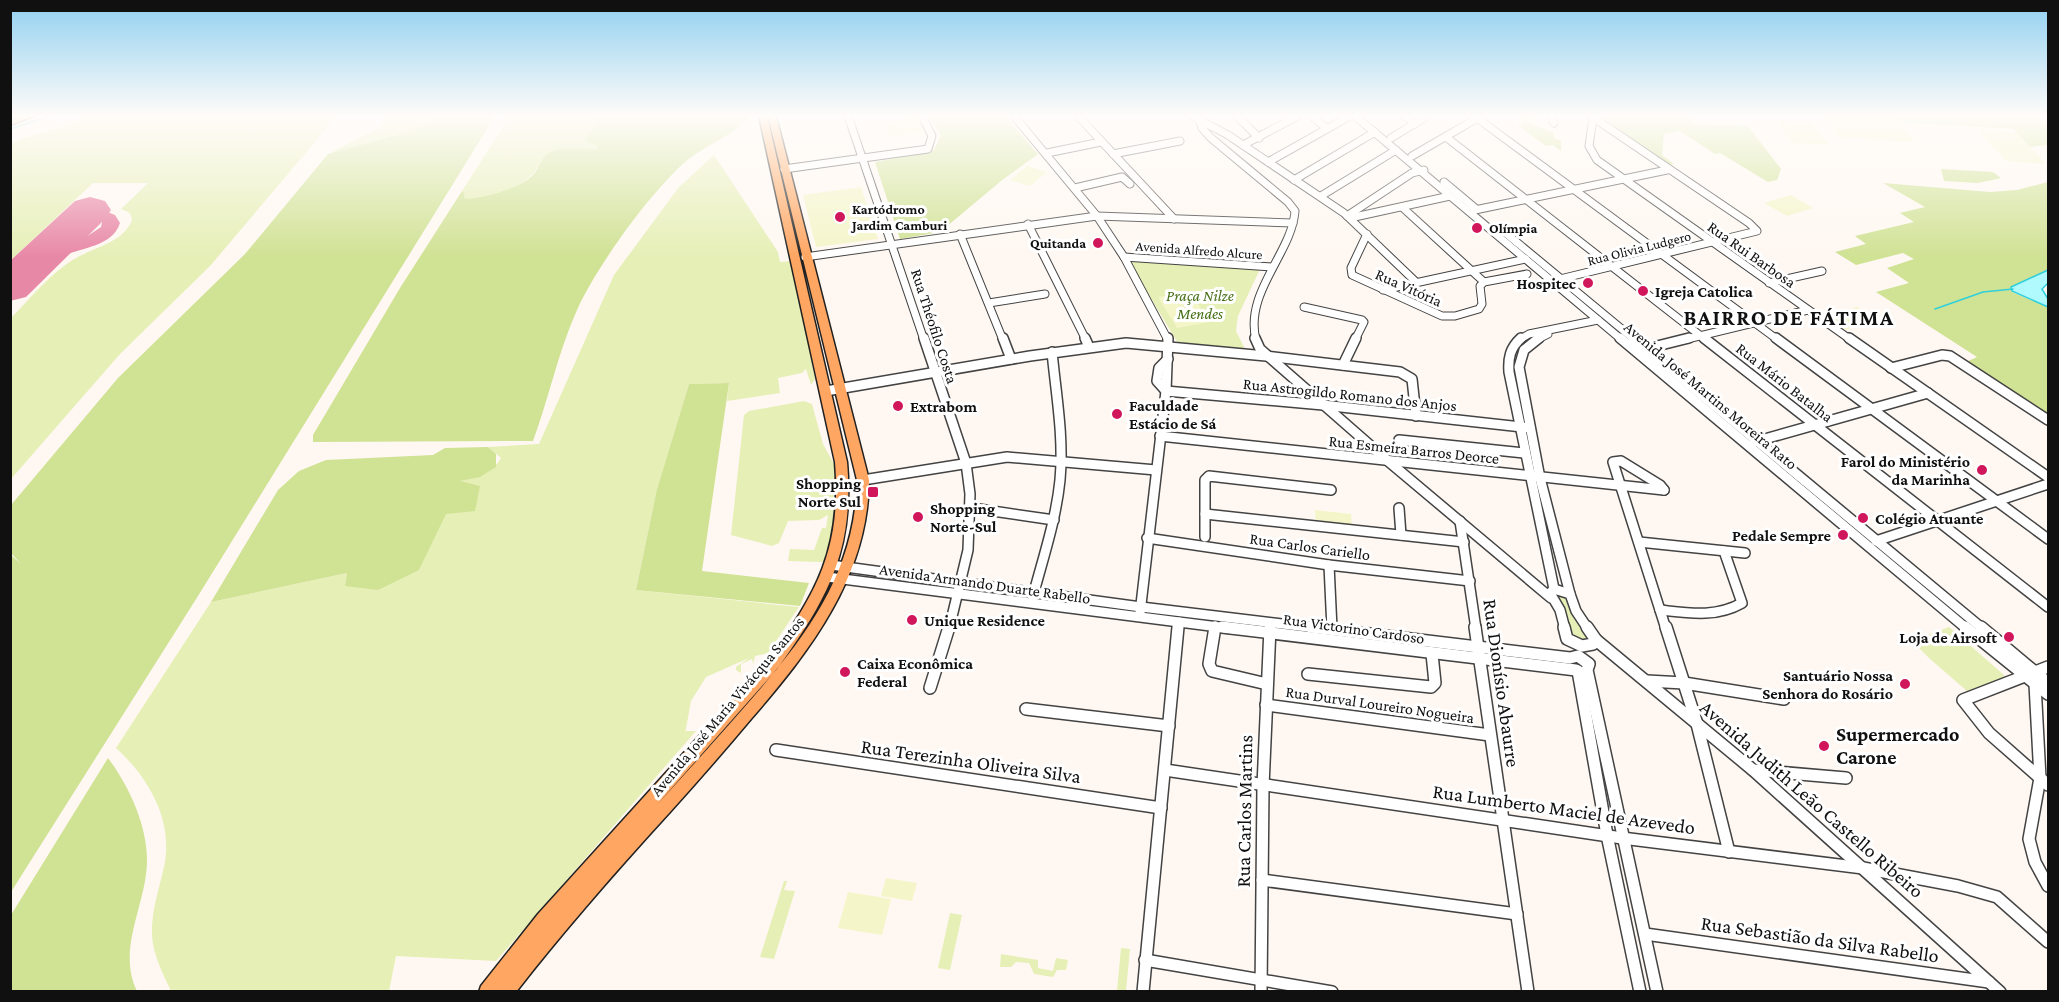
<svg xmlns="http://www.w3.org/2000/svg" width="2059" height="1002" font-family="'Crimson Pro',serif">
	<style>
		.green { fill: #e6efb6 }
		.forest { fill: #d0e294 }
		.pitch { fill: #f4f5c9 }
		.water { fill: #b0f9fd; stroke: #2fd0dc; stroke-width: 1.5 }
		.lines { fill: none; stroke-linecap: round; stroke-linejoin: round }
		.stream { stroke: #2fd0dc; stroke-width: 1.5 }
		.taxiway { fill: #e888a7; fill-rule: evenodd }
		.runway { fill: #e888a7; fill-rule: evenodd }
		.minor-far2-casing { stroke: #434343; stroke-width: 9 }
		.minor-far1-casing { stroke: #434343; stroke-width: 12 }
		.minor-casing { stroke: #434343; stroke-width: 14 }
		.major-casing { stroke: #212121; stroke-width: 3 }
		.minor-far2 { stroke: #fff; stroke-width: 7 }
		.minor-far1 { stroke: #fff; stroke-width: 9 }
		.minor { stroke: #fff; stroke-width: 11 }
		.major { fill: #ffa662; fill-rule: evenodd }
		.poi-dot { fill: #d1175c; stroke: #fff; stroke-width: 2 }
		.labels { text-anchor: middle; stroke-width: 6; stroke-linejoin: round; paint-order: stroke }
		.far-poi-label { font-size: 14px; font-weight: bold; fill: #101010; stroke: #fff; text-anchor: start }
		.far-street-label { font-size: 14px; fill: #101010; stroke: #fff }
		.street-label { font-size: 16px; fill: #101010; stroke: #fff }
		.poi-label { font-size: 16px; font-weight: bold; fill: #101010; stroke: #fff; text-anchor: start }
		.park-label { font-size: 16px; font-style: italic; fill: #477017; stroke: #fff }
		.near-street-label { font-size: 20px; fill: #101010; stroke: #fff }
		.near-poi-label { font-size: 20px; font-weight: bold; fill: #101010; stroke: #fff; text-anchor: start }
		.district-label { font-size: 22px; font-weight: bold; letter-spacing: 1.5px; fill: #101010; stroke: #fff }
	</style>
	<rect width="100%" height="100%" fill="#fff8f2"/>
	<g class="green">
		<path d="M90 116H337L210 266 120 354 11 479V318C33 296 55 267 84 254 102 245 124 240 132 220L130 213 121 209 148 183H93L11 260V143Z"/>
		<polygon points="387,116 448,116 407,132 328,154 380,127"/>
		<path d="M510 116H596L592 130 599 145C590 155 576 147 565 150 557 151 548 156 541 160 536 184 486 202 464 198L465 193 462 191Z"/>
		<path d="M714 155 778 252 780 262 793 261 815 379 811 385 806 369 802 373 778 378 780 393 727 401 729 383 689 384 657 489 636 590 799 607 768 653 755 656 753 664 752 659 741 664V673L736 670V667L749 658 706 677 691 701 685 734 686 731H696L496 961 396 956 389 991H171C163 974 153 955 152 935 151 912 159 889 164 867 174 821 149 778 116 748L211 602 347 573 345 586 419 570 458 481C476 478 491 475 501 458L488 447 539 444 614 275 679 187Z"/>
		<polygon points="1131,261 1260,269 1238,316 1236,331 1246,351 1183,345 1178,343 1130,264"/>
		<polygon points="804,401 812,404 823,444 837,469 838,509 827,560 822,562 788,561 790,549 814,550 822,528 826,528 828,515 819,520 788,521 779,543 772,546 731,535 744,415 749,411"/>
		<polygon points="1552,591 1564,592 1591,638 1585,644 1568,635"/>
		<polygon points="1949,627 2004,675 2005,677 1967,691 1929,658 1912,641"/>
		<polygon points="784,881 787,881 784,890 795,891 774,959 760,957"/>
		<polygon points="950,913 962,915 950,970 938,968"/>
		<polygon points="1121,948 1130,949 1126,991 1117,991"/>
		<polygon points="1001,954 1038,960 1038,968 1053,971 1056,958 1068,960 1066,970 1057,970 1053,977 1034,974 1029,963 1016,962 1011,967 1000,967"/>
	</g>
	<g class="forest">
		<polygon points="448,116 495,116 198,596 11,892 11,555 21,564 11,553 11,505 118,378 245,254 328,154 407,132"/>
		<path d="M596 116H749V118C731 137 705 145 685 162 649 194 597 266 577 310 558 352 549 398 533 441L313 442V435L400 288 462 191 465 193 464 198C480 201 522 187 533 175 540 168 540 158 549 153 563 146 581 151 596 149L598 145 586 142 585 138 592 130Z"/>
		<polygon points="929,116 1004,116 1038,154 1001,181 940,232 900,239 875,162 926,153 934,150 941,135"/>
		<polygon points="1522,116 1531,116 1528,122 1554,133 1554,138 1561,141 1561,151 1553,145 1546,146 1518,126 1523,123"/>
		<polygon points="1618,116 1687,116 1692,123 1748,126 1781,169 1777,180 1768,182 1720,153 1715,154 1680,131 1664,134 1662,155 1674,164 1668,165 1600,120"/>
		<polygon points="1894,116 2035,116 2048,123 2048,145 2030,147 2013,129 1899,122"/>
		<polygon points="1941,169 1993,172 2001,178 1978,183 1944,181"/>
		<polygon points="2048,182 2048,270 2012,287 2012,292 2048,307 2048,416 1966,362 1977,357 1876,292 1909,283 1887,268 1914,259 1903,253 1856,265 1835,252 1866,244 1855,236 1914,222 1900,213 1925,207 1883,183 1990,192 2017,190"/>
		<polygon points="729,383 702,571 809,583 800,606 636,590 657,489 689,384"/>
		<polygon points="488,447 496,454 496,467 480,477 460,481 480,486 475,511 446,514 419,570 378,590 345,586 347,573 211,602 278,490 299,471 326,460 433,455 445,448"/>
		<path d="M108 758C129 786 147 825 147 860 147 904 116 949 137 991H11V915Z"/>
	</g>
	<g class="pitch">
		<polygon points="1825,116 1894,116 1914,142 1839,137"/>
		<polygon points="918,118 927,131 890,136 885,123"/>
		<polygon points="1776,120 1811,122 1828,145 1792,143"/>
		<polygon points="1978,130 2017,133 2046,164 2006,161"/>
		<polygon points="1027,166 1047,172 1030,186 1010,180"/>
		<polygon points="861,187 878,239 816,247 803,195"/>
		<polygon points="1791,195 1813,208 1787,216 1764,203"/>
		<polygon points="1190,292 1210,322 1177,328 1158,297"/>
		<polygon points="1857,307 1875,318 1846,330 1827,318"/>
		<polygon points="1315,510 1351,514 1352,528 1316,524"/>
		<polygon points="886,878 917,883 912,901 881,896"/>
		<polygon points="848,892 891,899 882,935 838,928"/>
	</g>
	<polygon class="water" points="2048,270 2048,283 2042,289 2048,299 2048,307 2012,291 2011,287"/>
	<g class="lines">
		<g class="stream">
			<polyline points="10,129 50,116"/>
			<polyline points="1935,309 1983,292 2013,289"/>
		</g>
		<g class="taxiway">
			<path d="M90 205 115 215 120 223C112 247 82 247 63 256 50 262 39 276 24 272L21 268 24 264 51 248 86 237 101 227 102 222 84 214 82 210Z"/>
			<polygon points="10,282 17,283 20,287 17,291 10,292"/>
		</g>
		<polygon class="runway" points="90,197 105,201 111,210 105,219 26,297 10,301 10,261 75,201"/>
		<g class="minor-far2-casing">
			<g id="minor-far2">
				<polyline points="848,116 924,340"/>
				<polyline points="1014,116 1097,216 1124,257 1168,340"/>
				<polyline points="1078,116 1174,219"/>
				<polyline points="1192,116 1228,135 1344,213 1416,282"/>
				<polyline points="1237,116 1259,138"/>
				<polyline points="1312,116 1327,129"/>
				<polyline points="1355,116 1622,340"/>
				<polyline points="1405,116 1415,124"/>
				<polyline points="1551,116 1554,123"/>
				<polyline points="1477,118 1778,340"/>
				<polyline points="1593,118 1589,146 1597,160 1851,340"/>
				<path d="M1199 119 1202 128 1211 138 1288 202 1295 211C1292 253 1244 292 1256 340"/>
				<polyline points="1446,137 1706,340"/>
				<polyline points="1391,138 1427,116"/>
				<polyline points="1243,145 1298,116"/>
				<polyline points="1047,153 1101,142"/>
				<polyline points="1113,154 1180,141"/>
				<polyline points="1412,156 1481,116"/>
				<polyline points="1268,162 1350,116"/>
				<polyline points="784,169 928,149 932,136 922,116"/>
				<polyline points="1294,180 1375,132"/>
				<polyline points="1444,182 1475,208"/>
				<polyline points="1075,188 1122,177 1130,184"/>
				<polyline points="1321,196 1396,150"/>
				<polyline points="1402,207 1484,282"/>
				<polyline points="1470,211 1667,170"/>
				<polyline points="1347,216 1412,173 1424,170"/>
				<polyline points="1350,218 1450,196"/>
				<polyline points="1028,224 1086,340"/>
				<polyline points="1502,230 1635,340"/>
				<polyline points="960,234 1003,340"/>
				<polyline points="1367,234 1351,268 1352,275 1442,316 1455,316 1479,309 1482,304 1480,286 1484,282 1527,274"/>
				<polyline points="805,257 1097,216 1293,223"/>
				<polyline points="1124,257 1272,267"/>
				<polyline points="1560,279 1757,231 1749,223 1591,116"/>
				<polyline points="1769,283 1822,271"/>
				<polyline points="1383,290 1526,259"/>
				<polyline points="989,303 1045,294"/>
				<polyline points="1304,307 1362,320 1364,322 1355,340"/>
				<polyline points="1519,340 1529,334 1598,320"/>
				<polyline points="1536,340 1548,334"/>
				<polyline points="1683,340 1808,310"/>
			</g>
		</g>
		<g class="minor-far1-casing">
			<g id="minor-far1">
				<polyline points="924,338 966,463 970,494 968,550 949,629"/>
				<polyline points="1003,338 1011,359"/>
				<polyline points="1085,338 1089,347"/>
				<polyline points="1255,338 1260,349 1388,461 1551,598"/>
				<path d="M1521 338C1510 348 1508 358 1509 372L1554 589"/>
				<polyline points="1539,338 1524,350 1519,367 1540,478 1570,594"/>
				<polyline points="1620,338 1967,629"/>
				<polyline points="1633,338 1983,629"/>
				<polyline points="1704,338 2048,607"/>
				<polyline points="1776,338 2048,539"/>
				<polyline points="1849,338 2048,477"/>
				<polyline points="1641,350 1689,338"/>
				<polyline points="1168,359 1159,368 1157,381 1166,391 1323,405 1530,428"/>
				<polyline points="1343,365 1356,338"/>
				<polyline points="1891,368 1942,355 1950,356 2048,420"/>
				<polyline points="826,391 1030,356 1126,343 1266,356 1400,372 1412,379 1416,416"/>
				<polyline points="1160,436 1664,490"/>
				<polyline points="1399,440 1524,453"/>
				<polyline points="1754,442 1928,393"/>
				<polyline points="863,480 1007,457 1156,470"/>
				<polyline points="1664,490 1660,485 1621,461 1613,462 1666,629"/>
				<polyline points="972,508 1054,520"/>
				<polyline points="1399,508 1401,535"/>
				<polyline points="1205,514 1464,542"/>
				<polyline points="1460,521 1476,629"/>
				<polyline points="1205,537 1205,480 1209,476 1331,490"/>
				<polyline points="1147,538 1329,565 1470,581"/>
				<polyline points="1876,541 2048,484"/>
				<polyline points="1639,542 1745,553"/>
				<polyline points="831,565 1141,607 1324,629"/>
				<polyline points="1329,565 1332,629"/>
				<polyline points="827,577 1234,629"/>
				<path d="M1033 596C1043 558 1056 520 1060 480 1064 437 1056 394 1052 352"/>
				<path d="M1660 610C1688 613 1716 618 1742 603L1724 551"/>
				<polyline points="1140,613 1166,391 1168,338"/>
				<polyline points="1178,629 1179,622"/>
				<polyline points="1215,629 1215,626"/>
				<polyline points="1565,629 1560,610 1550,593 1554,589 1570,594 1576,611 1588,629"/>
			</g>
		</g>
		<g class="minor-casing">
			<g id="minor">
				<polyline points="1215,627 1209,664 1212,671 1267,684"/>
				<polyline points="1222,627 1576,670"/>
				<polyline points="1311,627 1570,658 1578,656 1589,664 1587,670 1657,992"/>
				<polyline points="1475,627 1528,992"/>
				<polyline points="1564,627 1567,639 1582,646 1593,644 1596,640 1587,627"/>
				<polyline points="1666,627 1697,724 1729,852"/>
				<polyline points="1965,627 2048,694"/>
				<polyline points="1981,627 2048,683"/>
				<polyline points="1596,640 1753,770 2000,992"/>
				<polyline points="2048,667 1963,700 1989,733 2048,785"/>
				<polyline points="1578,671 1607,835 1640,992"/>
				<polyline points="1308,674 1431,687 1435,683 1432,654"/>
				<polyline points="1647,681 1684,683 1784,699"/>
				<polyline points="2038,683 2035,684 2040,778 2029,839 2035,862 2048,886"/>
				<polyline points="930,688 949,627"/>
				<polyline points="1266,705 1490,735"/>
				<polyline points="1026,709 1169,726"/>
				<polyline points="776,750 1161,808"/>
				<polyline points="1165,770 1622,838 1863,868 1958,886 1997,897 2048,942"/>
				<polyline points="1753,770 1846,778"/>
				<polyline points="1262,880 1517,914"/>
				<polyline points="1645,934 1989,982"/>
				<polyline points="1145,960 1332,992"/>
				<polyline points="1143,992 1178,627"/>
				<polyline points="1261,992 1263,786 1270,628"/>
			</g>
		</g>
		<g class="major-casing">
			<g id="major">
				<polygon points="22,116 34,116 10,125 10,120"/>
				<path d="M759 116H767L847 462C855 550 827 600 777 669L655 807C684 775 712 744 741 711 801 643 856 576 857 480L768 116H776L869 480C868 576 811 650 751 719 725 750 698 781 670 812 617 870 565 929 516 992H479L481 986 538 914 767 661C817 594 842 548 835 462Z"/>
			</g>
		</g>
		<use href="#minor-far2" class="minor-far2"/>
		<use href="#minor-far1" class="minor-far1"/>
		<use href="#minor" class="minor"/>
		<use href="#major" class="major"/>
	</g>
	<linearGradient id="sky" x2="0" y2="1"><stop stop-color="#91d0f0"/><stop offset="0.45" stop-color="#fffcf9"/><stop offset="1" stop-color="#fffcf9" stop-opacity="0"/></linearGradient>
	<rect width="2059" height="257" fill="url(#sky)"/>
	<g class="poi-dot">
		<circle cx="840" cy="217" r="6"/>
		<circle cx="1477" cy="228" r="6"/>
		<circle cx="1098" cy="243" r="6"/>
		<circle cx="1588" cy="283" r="6"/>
		<circle cx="1643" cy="291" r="6"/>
		<circle cx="898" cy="406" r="6"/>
		<circle cx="1117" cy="414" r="6"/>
		<circle cx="1982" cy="470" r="6"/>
		<rect x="867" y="486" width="12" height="12" rx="3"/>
		<circle cx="918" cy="517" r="6"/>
		<circle cx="1863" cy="518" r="6"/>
		<circle cx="1843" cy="535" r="6"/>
		<circle cx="912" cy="620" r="6"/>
		<circle cx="2009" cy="637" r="6"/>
		<circle cx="845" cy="672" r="6"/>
		<circle cx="1905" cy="684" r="6"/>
		<circle cx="1824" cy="746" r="6"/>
	</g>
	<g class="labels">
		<g class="far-poi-label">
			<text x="852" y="214">Kartódromo<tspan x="852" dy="16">Jardim Camburi</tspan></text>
			<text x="1489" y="233">Olímpia</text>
			<text x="1086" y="248" text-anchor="end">Quitanda</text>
		</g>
		<g class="far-street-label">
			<text transform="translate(1639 248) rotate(-14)" y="5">Rua Olivia Ludgero</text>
			<text transform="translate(1199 250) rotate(4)" y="5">Avenida Alfredo Alcure</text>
		</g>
		<g class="street-label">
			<text transform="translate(1752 254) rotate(35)" y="6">Rua Rui Barbosa</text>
			<text transform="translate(1409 287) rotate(24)" y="6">Rua Vitória</text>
			<text transform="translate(935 326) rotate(72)" y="6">Rua Théofilo Costa</text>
			<text transform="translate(1785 382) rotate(38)" y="6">Rua Mário Batalha</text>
			<text transform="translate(1350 394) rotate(6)" y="6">Rua Astrogildo Romano dos Anjos</text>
			<text transform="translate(1711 395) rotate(40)" y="6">Avenida José Martins Moreira Rato</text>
			<text transform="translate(1414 449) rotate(6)" y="6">Rua Esmeira Barros Deorce</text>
			<text transform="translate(1310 546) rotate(8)" y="6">Rua Carlos Cariello</text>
			<text transform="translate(985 583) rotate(8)" y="6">Avenida Armando Duarte Rabello</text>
			<text transform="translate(1354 628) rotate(8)" y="6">Rua Victorino Cardoso</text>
			<text transform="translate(1380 704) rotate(8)" y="6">Rua Durval Loureiro Nogueira</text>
			<text transform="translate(727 706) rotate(-50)" y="6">Avenida José Maria Vivácqua Santos</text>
		</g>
		<g class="poi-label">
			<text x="1576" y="289" text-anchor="end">Hospitec</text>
			<text x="1655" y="297">Igreja Catolica</text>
			<text x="1129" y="411">Faculdade<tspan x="1129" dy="18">Estácio de Sá</tspan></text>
			<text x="910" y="412">Extrabom</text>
			<text x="1970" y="467" text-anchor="end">Farol do Ministério<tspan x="1970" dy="18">da Marinha</tspan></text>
			<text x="861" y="489" text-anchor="end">Shopping<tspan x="861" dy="18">Norte Sul</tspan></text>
			<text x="930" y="514">Shopping<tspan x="930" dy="18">Norte-Sul</tspan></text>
			<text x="1875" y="524">Colégio Atuante</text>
			<text x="1831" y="541" text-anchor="end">Pedale Sempre</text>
			<text x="924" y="626">Unique Residence</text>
			<text x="1997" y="643" text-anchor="end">Loja de Airsoft</text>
			<text x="857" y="669">Caixa Econômica<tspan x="857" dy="18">Federal</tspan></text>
			<text x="1893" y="681" text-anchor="end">Santuário Nossa<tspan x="1893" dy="18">Senhora do Rosário</tspan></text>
		</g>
		<g class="park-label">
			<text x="1200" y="301">Praça Nilze<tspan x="1200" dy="18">Mendes</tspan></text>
		</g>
		<g class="near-street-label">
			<text transform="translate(1502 683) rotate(82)" y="7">Rua Dionísio Abaurre</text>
			<text transform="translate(971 761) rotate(8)" y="7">Rua Terezinha Oliveira Silva</text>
			<text transform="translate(1812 799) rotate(41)" y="7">Avenida Judith Leão Castello Ribeiro</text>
			<text transform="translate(1564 809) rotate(8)" y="7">Rua Lumberto Maciel de Azevedo</text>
			<text transform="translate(1244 811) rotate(-89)" y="7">Rua Carlos Martins</text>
			<text transform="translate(1820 939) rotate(8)" y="7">Rua Sebastião da Silva Rabello</text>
		</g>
		<g class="near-poi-label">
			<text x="1836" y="741">Supermercado<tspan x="1836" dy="23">Carone</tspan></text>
		</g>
		<g class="district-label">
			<text x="1789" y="325">BAIRRO DE FÁTIMA</text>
		</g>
	</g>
	<rect width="2059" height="1002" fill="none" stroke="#101010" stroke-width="24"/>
</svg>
